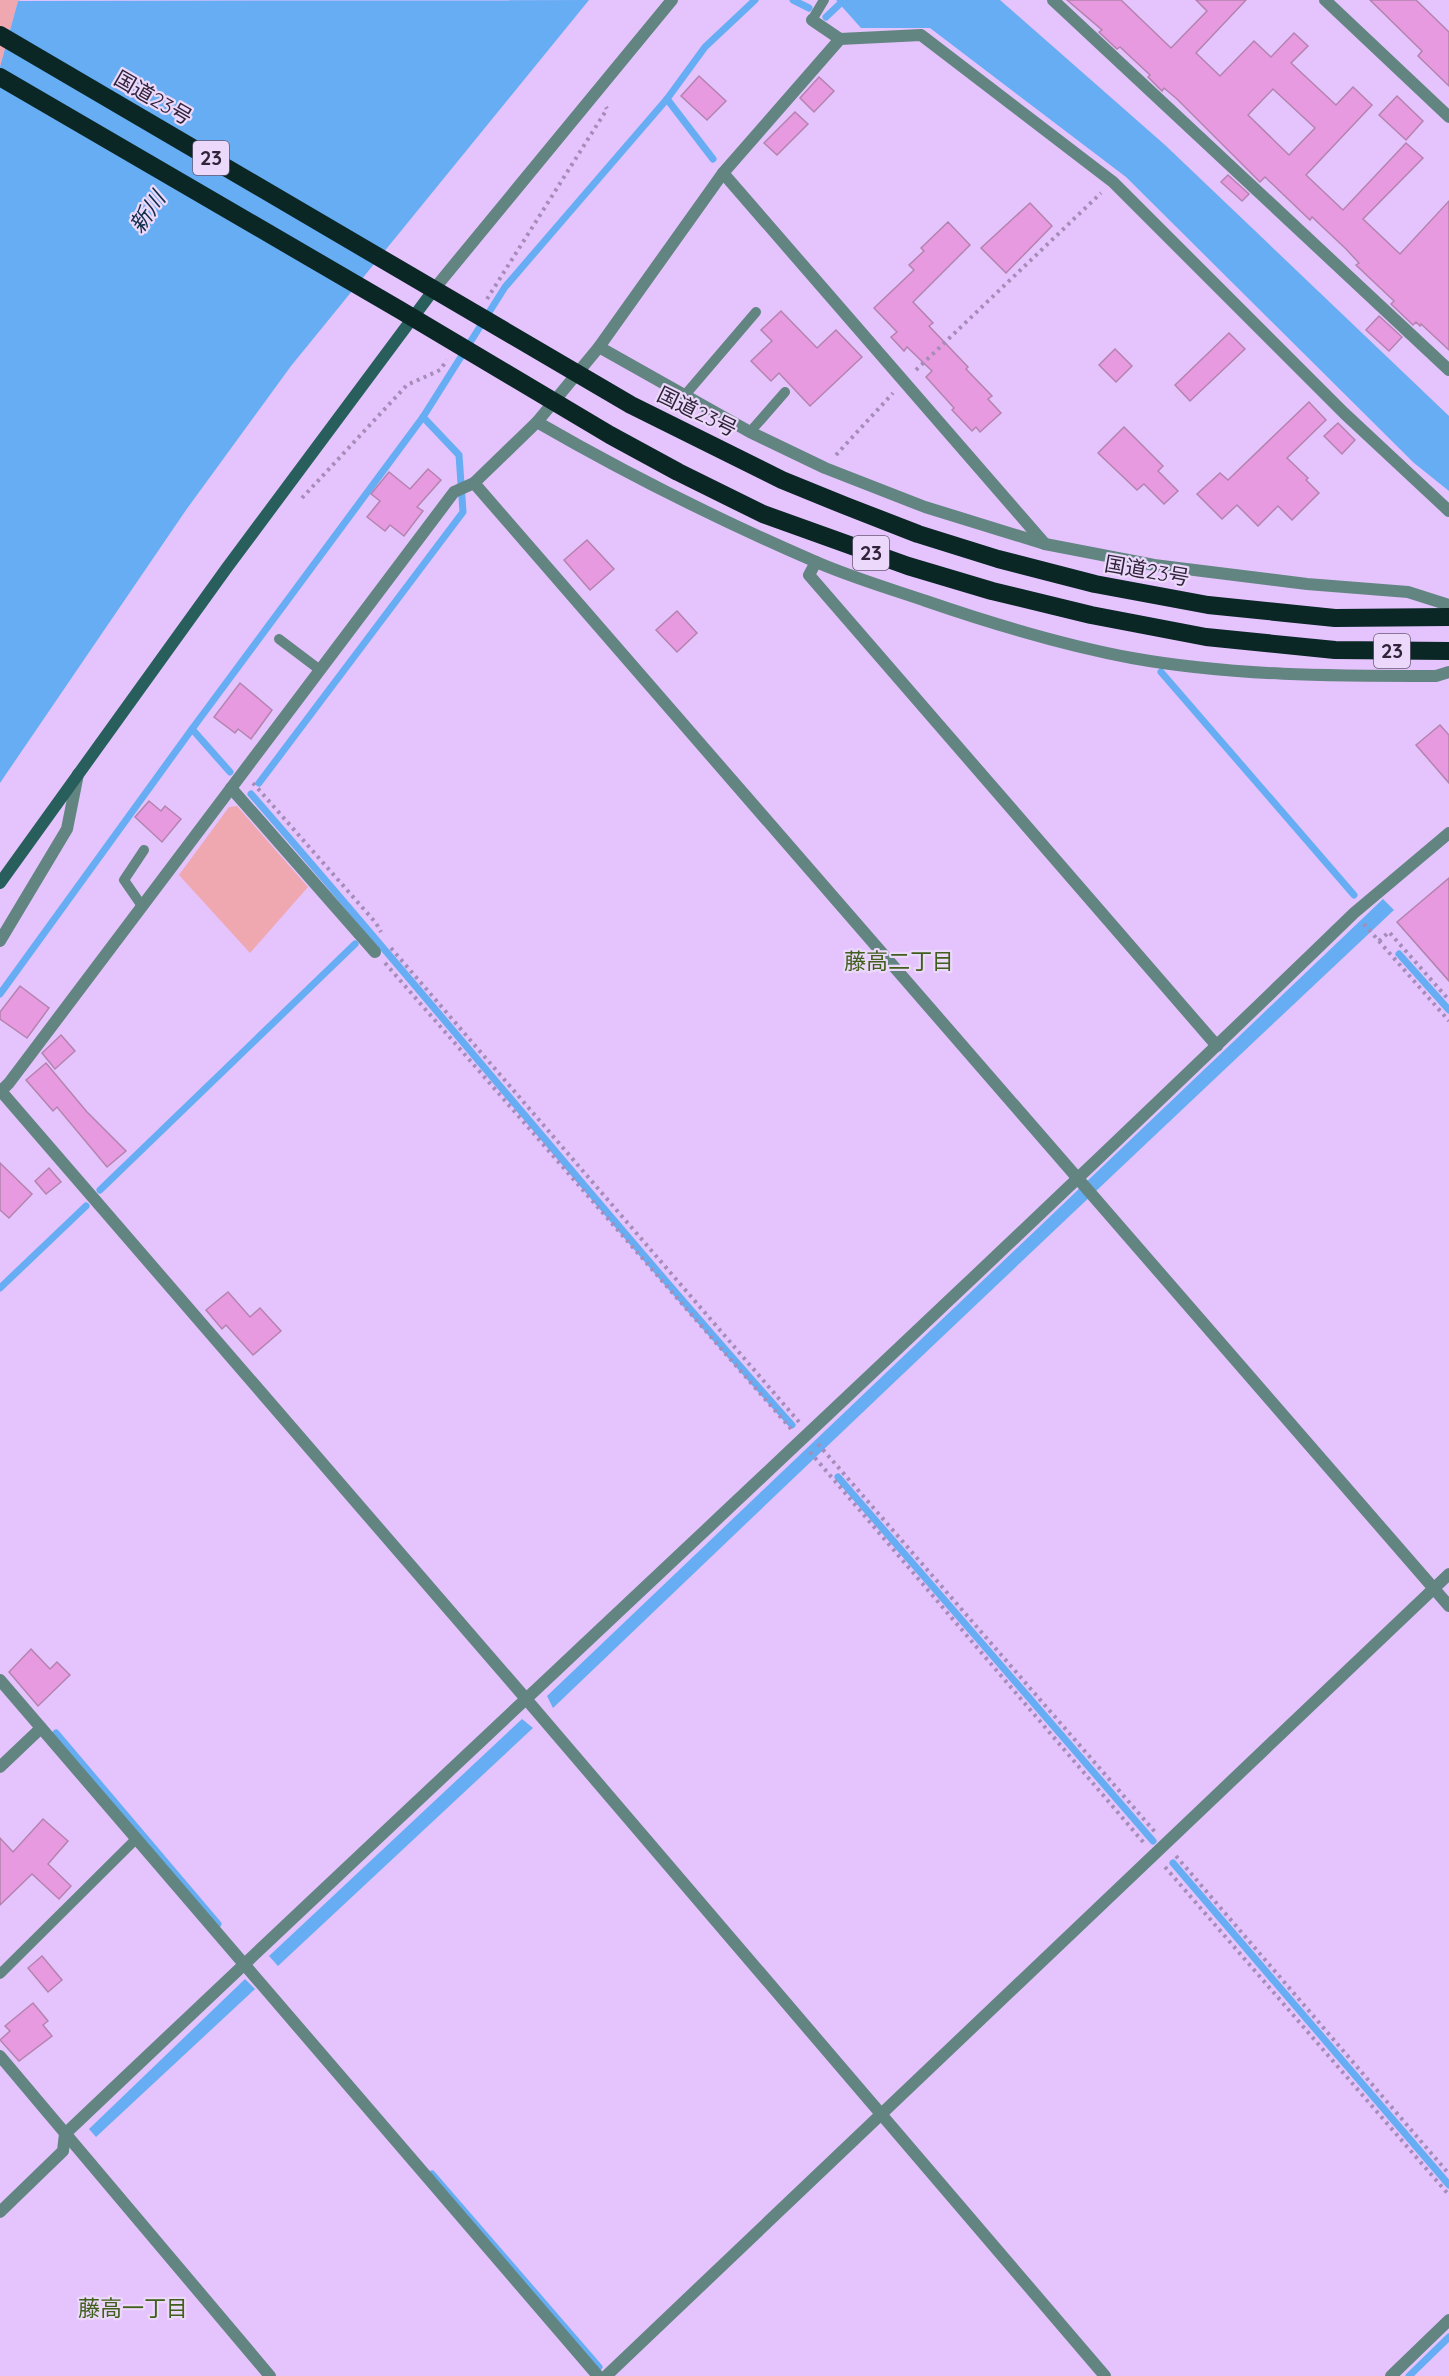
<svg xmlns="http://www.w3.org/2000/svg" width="1449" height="2376" font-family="Quicksand,'Noto Sans JP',sans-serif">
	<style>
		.green { fill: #efa7b0 }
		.water { fill: #66adf4 }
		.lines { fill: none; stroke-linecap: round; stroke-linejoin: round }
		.stream { stroke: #66adf4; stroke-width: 7 }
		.building { fill: #e79adf; stroke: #b483af; stroke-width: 1.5; fill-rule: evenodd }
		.path { stroke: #a68cb9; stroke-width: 4; stroke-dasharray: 3 4.5; stroke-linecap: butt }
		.lane { stroke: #638582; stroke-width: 10 }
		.street { stroke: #638582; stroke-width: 12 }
		.secondary { stroke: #285f5c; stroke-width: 12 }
		.highway { stroke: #0a2725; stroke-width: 18 }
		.labels { text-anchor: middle; stroke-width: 4.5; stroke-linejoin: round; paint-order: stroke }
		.shield { fill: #ebd8fa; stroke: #695a74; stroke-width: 1.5 }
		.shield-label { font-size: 20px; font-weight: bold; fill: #31243a }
		.street-label { font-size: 21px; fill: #31243a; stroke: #ebd8fa }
		.water-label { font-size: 22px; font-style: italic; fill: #0f2c48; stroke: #ebd8fa }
		.neighbourhood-label { font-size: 22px; fill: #405e1c; stroke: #ebd8fa }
	</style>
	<rect width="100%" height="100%" fill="#e5c4fe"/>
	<g class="green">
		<polygon points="0,0 21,0 18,1 0,67"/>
		<polygon points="237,806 308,887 250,953 179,875 229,807"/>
	</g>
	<g class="water">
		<polygon points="589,0 291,366 186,510 0,783 0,67 18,1"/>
		<polygon points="836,0 1000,0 1165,145 1449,416 1449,491 1414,463 1126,177 930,28 861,28"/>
		<path d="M1383 899 1394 910C1112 1175 832 1441 553 1708L547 1696Z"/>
		<polygon points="522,1719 533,1728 278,1966 269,1956"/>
		<polygon points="245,1979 255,1989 96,2137 89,2129"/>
	</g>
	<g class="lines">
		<g class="stream">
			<polyline points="793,0 809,8"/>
			<polyline points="826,17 844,0"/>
			<polyline points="667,99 713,159"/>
			<polyline points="1161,672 1354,895"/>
			<polyline points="230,772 192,729 423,417 505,287 667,99 705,47 755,0"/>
			<polyline points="259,783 463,512 459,455 423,417"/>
			<path d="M251 794C433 1003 608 1219 792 1425"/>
			<polyline points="1399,954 1449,1010"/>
			<polyline points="0,994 192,729"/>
			<polyline points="100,1190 355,944"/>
			<polyline points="0,1288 86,1206"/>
			<polyline points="838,1477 1153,1841"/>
			<polyline points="56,1733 218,1924"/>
			<polyline points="1173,1863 1449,2185"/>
			<polyline points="432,2174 599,2367"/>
			<polyline points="1409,2376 1449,2337"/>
		</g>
	</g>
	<g class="building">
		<path d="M1067 0H1121L1171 48 1207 11 1196 0H1246L1196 53 1220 76 1254 41 1271 57 1294 33 1308 46 1291 63 1336 105 1353 87 1372 105 1306 175 1343 210 1406 143 1423 158 1363 219 1400 254 1449 201V350L1421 324 1420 326 1416 322 1413 325 1391 304 1394 301 1356 265 1359 263 1346 249 1312 217 1310 220 1265 177 1260 182 1177 99 1164 88 1162 91 1148 77 1150 75 1120 47 1117 49 1099 32 1102 30ZM1273 89 1315 128 1289 155 1248 115Z"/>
		<polygon points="1370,0 1416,0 1449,32 1449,86 1418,56 1422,51"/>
		<polygon points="699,76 726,101 707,120 681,96"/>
		<polygon points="819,77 834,91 814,112 800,98"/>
		<polygon points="1397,96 1423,121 1406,140 1379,115"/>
		<polygon points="795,112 808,124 777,155 764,143"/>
		<polygon points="1228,175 1249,194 1242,201 1221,182"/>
		<polygon points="1030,203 1052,226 1006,273 981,248"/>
		<polygon points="948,222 970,245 913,302 933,323 929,326 968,367 966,369 992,396 988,399 1001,413 980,432 976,427 972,431 952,410 954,408 946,399 926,377 932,371 907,347 904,351 891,337 897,332 874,308 914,270 909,265 924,251 921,248"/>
		<polygon points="781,311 817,348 836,330 862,357 810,406 779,373 771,381 751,361 772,341 761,330"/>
		<polygon points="1379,316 1402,337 1389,351 1366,330"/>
		<polygon points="1229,333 1245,349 1190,401 1175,385"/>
		<polygon points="1115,349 1132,366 1116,382 1099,365"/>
		<polygon points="1309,402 1326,420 1287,458 1308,478 1306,480 1319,493 1292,520 1278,506 1258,526 1237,505 1222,519 1197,494 1220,473 1228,480"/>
		<polygon points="1338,423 1355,440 1342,454 1324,436"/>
		<polygon points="1124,427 1163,466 1158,471 1178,491 1164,504 1144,484 1137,490 1098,453"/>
		<polygon points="428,469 441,480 417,507 423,511 404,536 390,525 385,531 367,517 380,501 371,494 389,472 410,489"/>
		<polygon points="587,540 614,569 590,590 564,560"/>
		<polygon points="677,611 697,633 677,652 656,630"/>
		<polygon points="240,683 272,710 251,739 238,729 235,733 214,717"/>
		<polygon points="1440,725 1449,735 1449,783 1416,745"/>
		<polygon points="149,801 161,811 165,806 181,819 162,842 135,817"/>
		<polygon points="1449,878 1449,981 1397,922"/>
		<polygon points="20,986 49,1008 27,1038 0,1019 0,1012"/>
		<polygon points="61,1035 75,1051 55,1069 42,1053"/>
		<polygon points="46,1063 87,1112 126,1151 107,1167 57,1107 53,1111 26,1080"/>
		<polygon points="0,1163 32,1194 9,1218 0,1210"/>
		<polygon points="49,1168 61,1182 46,1194 35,1181"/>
		<polygon points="228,1292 250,1317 260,1308 281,1331 253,1355 226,1325 222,1329 206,1310"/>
		<polygon points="31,1649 50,1669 57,1662 70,1675 38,1706 9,1672"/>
		<polygon points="43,1819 68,1841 48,1864 71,1886 59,1899 32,1874 0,1905 0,1838 13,1852"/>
		<polygon points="42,1956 62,1980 48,1992 28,1968"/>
		<polygon points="33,2003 48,2021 43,2025 52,2036 19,2061 0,2040 10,2031 5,2026"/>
	</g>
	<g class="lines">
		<g class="path">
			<polyline points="487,299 607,109 606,107"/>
			<polyline points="916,370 1101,193"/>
			<polyline points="836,455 893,393"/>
			<polyline points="302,498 407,385 440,370 447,360"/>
			<polyline points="253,783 376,923 381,932"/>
			<polyline points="1364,924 1449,1021"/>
			<polyline points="1379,941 1389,932 1449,1000"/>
			<polyline points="391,948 799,1422"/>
			<polyline points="385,963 792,1430"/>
			<polyline points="818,1444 1155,1832"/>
			<polyline points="810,1452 1144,1843"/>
			<polyline points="1176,1856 1449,2174"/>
			<polyline points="1165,1867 1449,2195"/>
		</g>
		<g class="lane">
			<polyline points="812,20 824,0"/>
			<polyline points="685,395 756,312"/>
			<polyline points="750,432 785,392"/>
			<polyline points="279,639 320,670"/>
			<polyline points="142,906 124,880 144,850"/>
			<polyline points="0,1974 136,1839"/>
		</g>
		<g class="street">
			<polyline points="1053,0 1449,370"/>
			<polyline points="1325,0 1449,117"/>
			<polyline points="812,20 840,39 921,35 1113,182 1344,413 1449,511"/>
			<polyline points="723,173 1045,544"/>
			<polyline points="435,288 672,0"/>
			<polyline points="599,347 723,173 840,39"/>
			<path d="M537 422C627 474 719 520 814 561 850 577 888 588 926 601 993 624 1062 645 1132 658 1232 676 1334 676 1436 676L1449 672"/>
			<polyline points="816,562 809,575 1217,1046"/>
			<polyline points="1449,605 1408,592 1307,584 1154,565 1045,544 925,507 825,468 750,432 599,347 537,422 474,483 1449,1606"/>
			<polyline points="231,788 375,952"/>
			<polyline points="0,941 67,829 78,774"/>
			<polyline points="0,1090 527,1700 1105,2376"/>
			<polyline points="0,1092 9,1083 454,492 474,483"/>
			<polyline points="0,1680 598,2376"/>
			<polyline points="0,1767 41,1728"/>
			<polyline points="0,2056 270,2376"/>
			<path d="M0 2212 63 2151 65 2134C494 1726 929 1325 1354 913L1449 833"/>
			<polyline points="606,2376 1449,1574"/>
			<polyline points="1391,2376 1449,2320"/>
		</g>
		<polyline class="secondary" points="0,883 226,569 435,288"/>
		<g class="highway">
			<polyline points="0,35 631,405 782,480 846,506 918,534 998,559 1095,584 1208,605 1335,618 1449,617"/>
			<polyline points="0,77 400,310 610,435 678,472 763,514 908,566 992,591 1091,615 1206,637 1335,650 1449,651"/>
		</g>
	</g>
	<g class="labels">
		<g class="shield">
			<rect x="193" y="141" width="36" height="34" rx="4.5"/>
			<rect x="853" y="536" width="36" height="34" rx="4.5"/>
			<rect x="1374" y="634" width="36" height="34" rx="4.5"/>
		</g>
		<g class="shield-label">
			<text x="211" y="165">23</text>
			<text x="871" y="560">23</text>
			<text x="1392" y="658">23</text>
		</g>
		<g class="street-label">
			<text transform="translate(153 98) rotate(30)" y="7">国道23号</text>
			<text transform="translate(697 412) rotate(26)" y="7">国道23号</text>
			<text transform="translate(1147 571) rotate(10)" y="7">国道23号</text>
		</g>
		<g class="water-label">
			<text transform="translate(147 212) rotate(-55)" y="8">新川</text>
		</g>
		<g class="neighbourhood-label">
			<text x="899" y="969">藤高二丁目</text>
			<text x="133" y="2316">藤高一丁目</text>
		</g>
	</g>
</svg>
